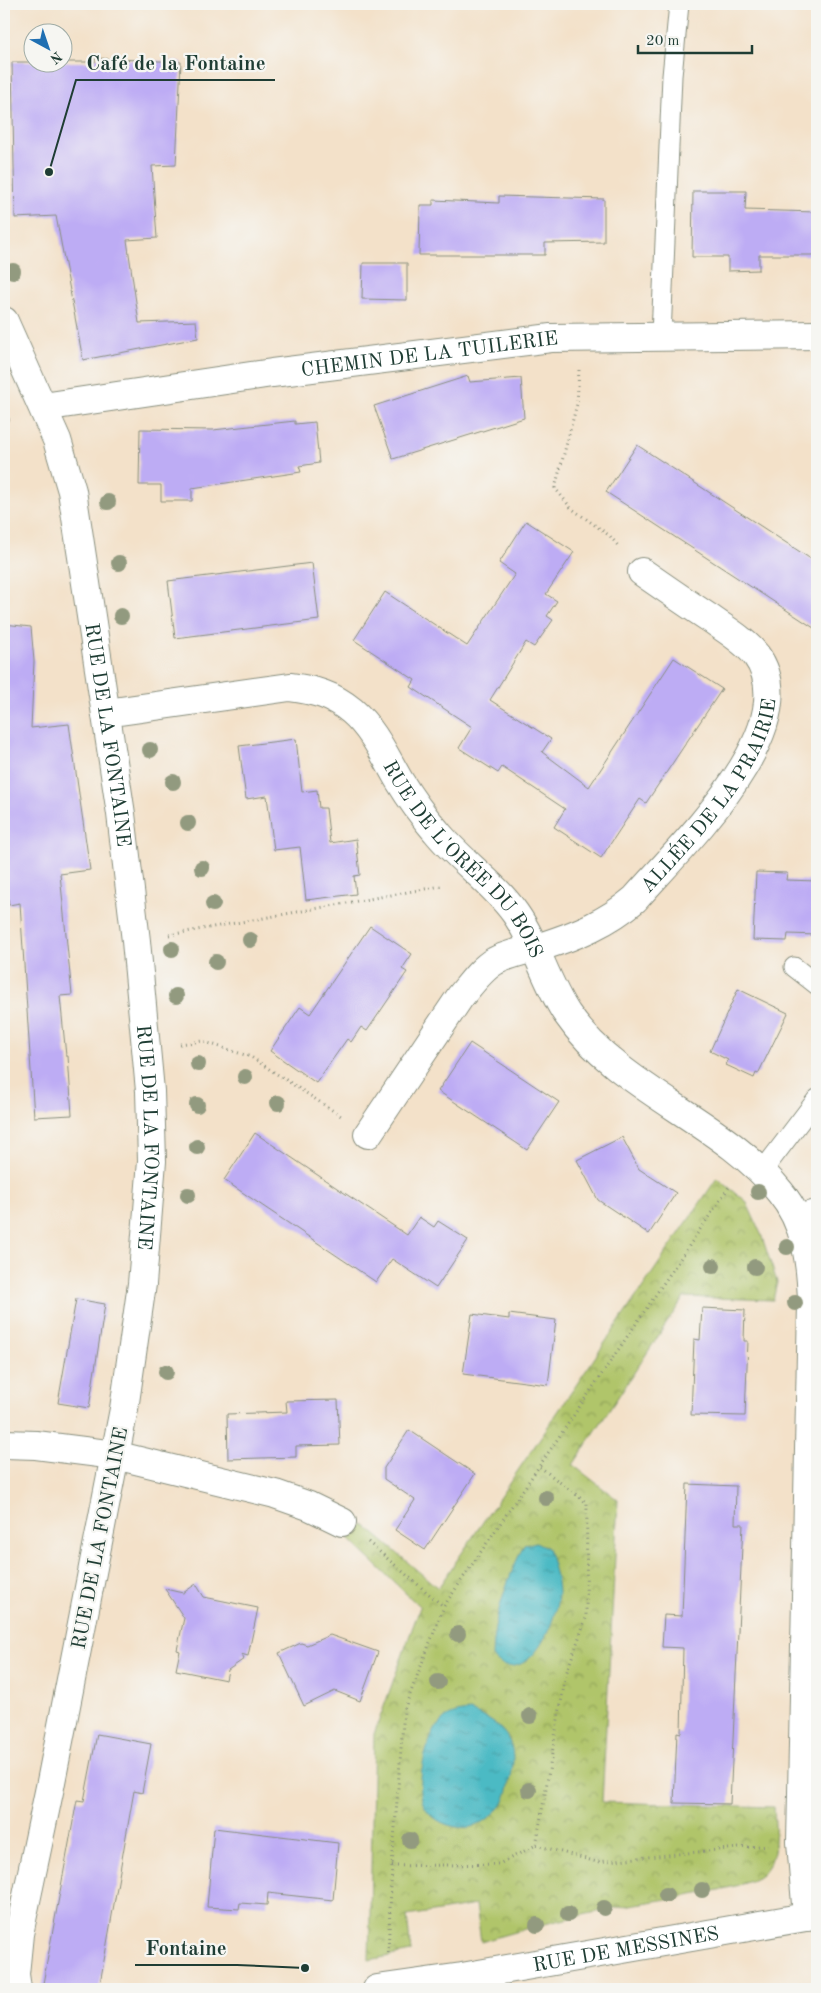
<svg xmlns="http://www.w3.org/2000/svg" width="821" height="1993" font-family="'Old Standard TT',serif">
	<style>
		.park { fill: url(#park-crowns); stroke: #68814f }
		.water { fill: url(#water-ripples); stroke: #367c7c }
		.building { fill: #bdacf4 }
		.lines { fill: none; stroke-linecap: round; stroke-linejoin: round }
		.lane-casing { stroke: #898f7e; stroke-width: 21 }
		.street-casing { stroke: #898f7e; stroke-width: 30 }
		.secondary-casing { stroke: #898f7e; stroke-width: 30 }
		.path { stroke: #898f7e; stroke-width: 3; stroke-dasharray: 1 4; stroke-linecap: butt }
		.lane { stroke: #fff; stroke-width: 19 }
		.street { stroke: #fff; stroke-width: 28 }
		.secondary { stroke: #fff; stroke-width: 28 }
		.tree { fill: #929a7f }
		.labels { text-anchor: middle; stroke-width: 4.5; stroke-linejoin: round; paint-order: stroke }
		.street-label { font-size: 20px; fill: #1f3d34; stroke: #f6f6f2 }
		.leader { fill: none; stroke: #1f3d34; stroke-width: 2 }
		.callout-dot { fill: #1f3d34; stroke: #f6f6f2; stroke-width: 2 }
		.callout-label { font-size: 21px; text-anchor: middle; font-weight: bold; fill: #1f3d34; stroke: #f6f6f2; stroke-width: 4.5; stroke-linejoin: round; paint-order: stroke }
	</style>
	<defs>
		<pattern id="park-crowns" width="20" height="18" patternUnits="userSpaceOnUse" patternTransform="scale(1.25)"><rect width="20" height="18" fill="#b0c56a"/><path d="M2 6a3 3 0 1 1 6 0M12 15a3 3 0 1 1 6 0" fill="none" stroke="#8fa158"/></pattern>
		<pattern id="water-ripples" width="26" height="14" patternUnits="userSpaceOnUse" patternTransform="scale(1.25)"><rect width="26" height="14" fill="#4cbac4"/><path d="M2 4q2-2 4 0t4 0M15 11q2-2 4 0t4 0" fill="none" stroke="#3f98a0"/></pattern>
	</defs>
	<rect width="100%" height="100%" fill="#f6f6f2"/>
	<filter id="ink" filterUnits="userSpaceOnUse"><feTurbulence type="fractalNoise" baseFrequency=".02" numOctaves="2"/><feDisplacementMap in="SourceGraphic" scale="10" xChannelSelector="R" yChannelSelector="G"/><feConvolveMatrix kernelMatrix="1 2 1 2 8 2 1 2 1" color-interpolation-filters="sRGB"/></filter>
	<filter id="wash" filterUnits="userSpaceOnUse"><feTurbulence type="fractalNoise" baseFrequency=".0096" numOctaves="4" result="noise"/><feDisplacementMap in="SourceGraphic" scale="20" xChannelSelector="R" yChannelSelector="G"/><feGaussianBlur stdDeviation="1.12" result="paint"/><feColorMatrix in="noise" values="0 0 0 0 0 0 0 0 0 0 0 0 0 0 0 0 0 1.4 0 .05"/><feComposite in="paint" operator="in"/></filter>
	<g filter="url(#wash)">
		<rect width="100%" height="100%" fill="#f3e1c9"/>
		<path class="park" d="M717 1178 746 1201 761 1234 777 1282 773 1300 684 1297 573 1465 618 1500 602 1802 774 1807C775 1832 780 1857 761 1875 746 1890 650 1901 625 1906 576 1916 528 1927 481 1942L476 1905 407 1916 411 1952 369 1960 374 1734 420 1607 349 1539 363 1524 438 1588Z"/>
		<g class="water">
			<path d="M536 1542 548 1548C552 1563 558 1578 558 1594 557 1619 536 1672 505 1666 500 1665 496 1660 492 1657 493 1618 507 1579 524 1545Z"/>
			<path d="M470 1711C505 1724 520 1743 510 1781 508 1790 506 1801 499 1809 491 1816 482 1825 471 1827 453 1830 430 1821 423 1803 416 1783 426 1735 442 1721 450 1713 460 1712 470 1711Z"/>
		</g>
		<g id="blocks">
			<g class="building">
				<polygon points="95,58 181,62 176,165 152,166 157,238 127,240 139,323 196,321 198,338 83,360 56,216 15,218 12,62 95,62"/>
				<polygon points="693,191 746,191 745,210 817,212 817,255 759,255 759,270 728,271 728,257 692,257"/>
				<polygon points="499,196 604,199 604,242 545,243 545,255 419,255 420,205 433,205 433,200 499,203"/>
				<polygon points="363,263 407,263 407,300 362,299"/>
				<polygon points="468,376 470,382 521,378 524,418 393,459 374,406"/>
				<polygon points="295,421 295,424 315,422 319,463 299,466 301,472 192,488 192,501 161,501 161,485 139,485 140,429 213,430"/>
				<polygon points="637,445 817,563 817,630 606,492"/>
				<polygon points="526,521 574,552 546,594 557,601 547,616 553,620 534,647 526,642 490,700 551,739 542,752 589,787 674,658 722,689 646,803 640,799 601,858 554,827 565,809 502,767 498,773 459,748 472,727 411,687 415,680 354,640 385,592 467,646 515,574 499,563"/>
				<polygon points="312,563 319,620 175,638 168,581"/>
				<polygon points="4,624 31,627 34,661 31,728 69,724 90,870 60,874 72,995 60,996 66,1056 68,1056 72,1115 34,1117 20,903 9,905 4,869"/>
				<polygon points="296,739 302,792 317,790 319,808 326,808 330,843 356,839 360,875 354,876 356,894 306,900 300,847 274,850 267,796 246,799 239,746"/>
				<polygon points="756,872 787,873 786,880 817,881 817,935 788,934 787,941 753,940"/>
				<polygon points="370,926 412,954 402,969 407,972 367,1031 361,1027 351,1042 347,1039 316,1083 270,1051 300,1007 310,1014"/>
				<polygon points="738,989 788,1013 758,1074 756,1073 754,1078 726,1065 728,1060 710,1051"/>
				<polygon points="470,1043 559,1102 527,1150 438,1091"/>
				<polygon points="255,1133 407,1235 419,1217 434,1227 438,1221 468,1240 436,1288 392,1259 376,1282 224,1180"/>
				<polygon points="622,1137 639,1169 676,1193 649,1234 598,1200 577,1160"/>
				<polygon points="76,1299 105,1304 89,1408 58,1403"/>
				<polygon points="702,1308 745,1310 744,1341 748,1341 745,1416 691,1415 694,1339 700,1340"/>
				<polygon points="472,1314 509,1319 509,1314 556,1320 548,1385 463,1374"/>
				<polygon points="338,1400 340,1445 296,1446 296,1457 228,1459 227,1414 287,1412 286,1401"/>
				<polygon points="409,1430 475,1474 425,1550 395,1530 415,1500 384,1479 384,1468"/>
				<polygon points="687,1484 736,1486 735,1524 743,1524 730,1804 674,1803 677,1732 681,1733 683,1648 662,1647 664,1615 682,1616"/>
				<polygon points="196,1584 204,1597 258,1608 248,1656 241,1654 244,1659 228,1670 226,1680 176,1670 180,1651 177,1650 184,1618 165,1589 183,1593"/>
				<polygon points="330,1635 378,1652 360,1701 335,1691 304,1706 279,1653 301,1643 307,1645"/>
				<polygon points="97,1734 151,1744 142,1793 134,1791 99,1989 42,1989 77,1800 84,1801"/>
				<polygon points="214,1828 338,1843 333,1900 268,1893 267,1905 240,1903 239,1909 207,1907"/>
			</g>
		</g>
	</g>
	<g filter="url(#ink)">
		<use href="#blocks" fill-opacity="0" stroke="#898f7e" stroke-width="1"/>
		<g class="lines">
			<g class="lane-casing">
				<g id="lane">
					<polyline points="661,336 672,76 679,4"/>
					<polyline points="794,967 817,985"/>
					<polyline points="761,1173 817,1099"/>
					<polyline points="796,1215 817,1209"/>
				</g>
			</g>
			<g class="street-casing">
				<g id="street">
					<path id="s1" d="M43 407 272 373 551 338 817 335"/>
					<path id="s2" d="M106 713 290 687C314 690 333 695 352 711 373 729 385 756 399 780 410 798 422 815 436 831 460 861 493 882 515 913 537 944 546 983 567 1014 619 1090 722 1120 780 1192 806 1223 811 1263 812 1303L801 1842 807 1917"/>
					<path id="s3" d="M368 1134 460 997C470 985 481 969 495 961 508 954 528 950 543 946 577 935 607 923 635 899 679 848 809 727 756 655 744 640 726 630 711 619 688 604 665 588 642 572"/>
					<polyline points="4,1444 36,1445 115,1455 275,1494 309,1506 342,1522"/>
				</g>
			</g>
			<g class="secondary-casing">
				<g id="secondary">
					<path id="s4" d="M4 321 57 440 72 491 121 814 136 941 150 1091 152 1161 142 1284 124 1409 50 1787 19 1934 15 1974 17 1989"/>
					<path id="s5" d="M377 1989 462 1977 817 1915"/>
				</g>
			</g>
			<g class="path">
				<polyline points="579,370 577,404 555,488 571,508 610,536 619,547"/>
				<polyline points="4,421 12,418"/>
				<polyline points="169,935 441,886"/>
				<polyline points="180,1044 202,1041 251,1057 341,1116"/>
				<polyline points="368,1542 443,1606"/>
				<polyline points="536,1845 597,1862 768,1845"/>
				<polyline points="392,1866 499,1864 536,1845 566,1674 586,1618 587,1503 540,1467"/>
				<polyline points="388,1953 392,1866 404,1710 444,1606 729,1187"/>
			</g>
			<use href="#lane" class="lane"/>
			<use href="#street" class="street"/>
			<use href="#secondary" class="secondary"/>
		</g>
		<g class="tree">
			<circle cx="13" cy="271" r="8"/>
			<circle cx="108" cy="502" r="8"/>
			<circle cx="119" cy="563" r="8"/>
			<circle cx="121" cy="616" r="8"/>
			<circle cx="150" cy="750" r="8"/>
			<circle cx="173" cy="782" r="8"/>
			<circle cx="188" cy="823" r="8"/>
			<circle cx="202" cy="868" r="8"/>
			<circle cx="213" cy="904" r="8"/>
			<circle cx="250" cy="940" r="8"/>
			<circle cx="172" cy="949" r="8"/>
			<circle cx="216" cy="962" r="8"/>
			<circle cx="176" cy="996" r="8"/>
			<circle cx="198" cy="1064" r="8"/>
			<circle cx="245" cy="1077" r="8"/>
			<circle cx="278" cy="1103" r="8"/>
			<circle cx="197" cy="1105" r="8"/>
			<circle cx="197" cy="1147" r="8"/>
			<circle cx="758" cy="1192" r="8"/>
			<circle cx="188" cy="1195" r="8"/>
			<circle cx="787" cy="1247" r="8"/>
			<circle cx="713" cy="1266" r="8"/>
			<circle cx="755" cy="1267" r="8"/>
			<circle cx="795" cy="1303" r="8"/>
			<circle cx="166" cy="1372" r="8"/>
			<circle cx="546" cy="1498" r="8"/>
			<circle cx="458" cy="1634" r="8"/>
			<circle cx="438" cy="1682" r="8"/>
			<circle cx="530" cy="1716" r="8"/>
			<circle cx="529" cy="1790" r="8"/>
			<circle cx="410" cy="1840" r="8"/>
			<circle cx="702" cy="1890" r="8"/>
			<circle cx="666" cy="1895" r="8"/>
			<circle cx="604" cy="1908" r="8"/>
			<circle cx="568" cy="1914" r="8"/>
			<circle cx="537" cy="1925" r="8"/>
		</g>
	</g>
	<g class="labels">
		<g class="street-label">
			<text dy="7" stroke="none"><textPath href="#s1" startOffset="390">CHEMIN DE LA TUILERIE</textPath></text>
			<text dy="7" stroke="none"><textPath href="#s4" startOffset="430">RUE DE LA FONTAINE</textPath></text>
			<text dy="7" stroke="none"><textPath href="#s3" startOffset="499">ALLÉE DE LA PRAIRIE</textPath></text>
			<text dy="7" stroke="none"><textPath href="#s2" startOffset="440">RUE DE L'ORÉE DU BOIS</textPath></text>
			<text dy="7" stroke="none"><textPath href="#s4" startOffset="835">RUE DE LA FONTAINE</textPath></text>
			<text transform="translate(99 1538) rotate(-79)" y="7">RUE DE LA FONTAINE</text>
			<text dy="7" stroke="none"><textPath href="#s5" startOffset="252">RUE DE MESSINES</textPath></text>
		</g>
	</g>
	<path class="leader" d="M49 172L76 80H275M305 1968L237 1965H135"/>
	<g class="callout-dot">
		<circle cx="49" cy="172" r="5"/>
		<circle cx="305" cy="1968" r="5"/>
	</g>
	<g class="callout-label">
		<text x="176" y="70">Café de la Fontaine</text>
		<text x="186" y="1955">Fontaine</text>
	</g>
	<rect width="821" height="1993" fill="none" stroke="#f6f6f2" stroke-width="20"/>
	<g transform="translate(48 48) rotate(140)"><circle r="24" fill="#f6f6f2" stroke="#a0aca6"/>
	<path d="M0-4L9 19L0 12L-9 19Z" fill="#1f6fb2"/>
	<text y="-8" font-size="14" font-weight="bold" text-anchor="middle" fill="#1f3d34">N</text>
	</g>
	<path d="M638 45v8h114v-8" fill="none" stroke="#1f3d34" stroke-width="2.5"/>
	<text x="646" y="45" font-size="15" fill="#1f3d34" stroke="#f6f6f2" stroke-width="4" paint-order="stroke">20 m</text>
</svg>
